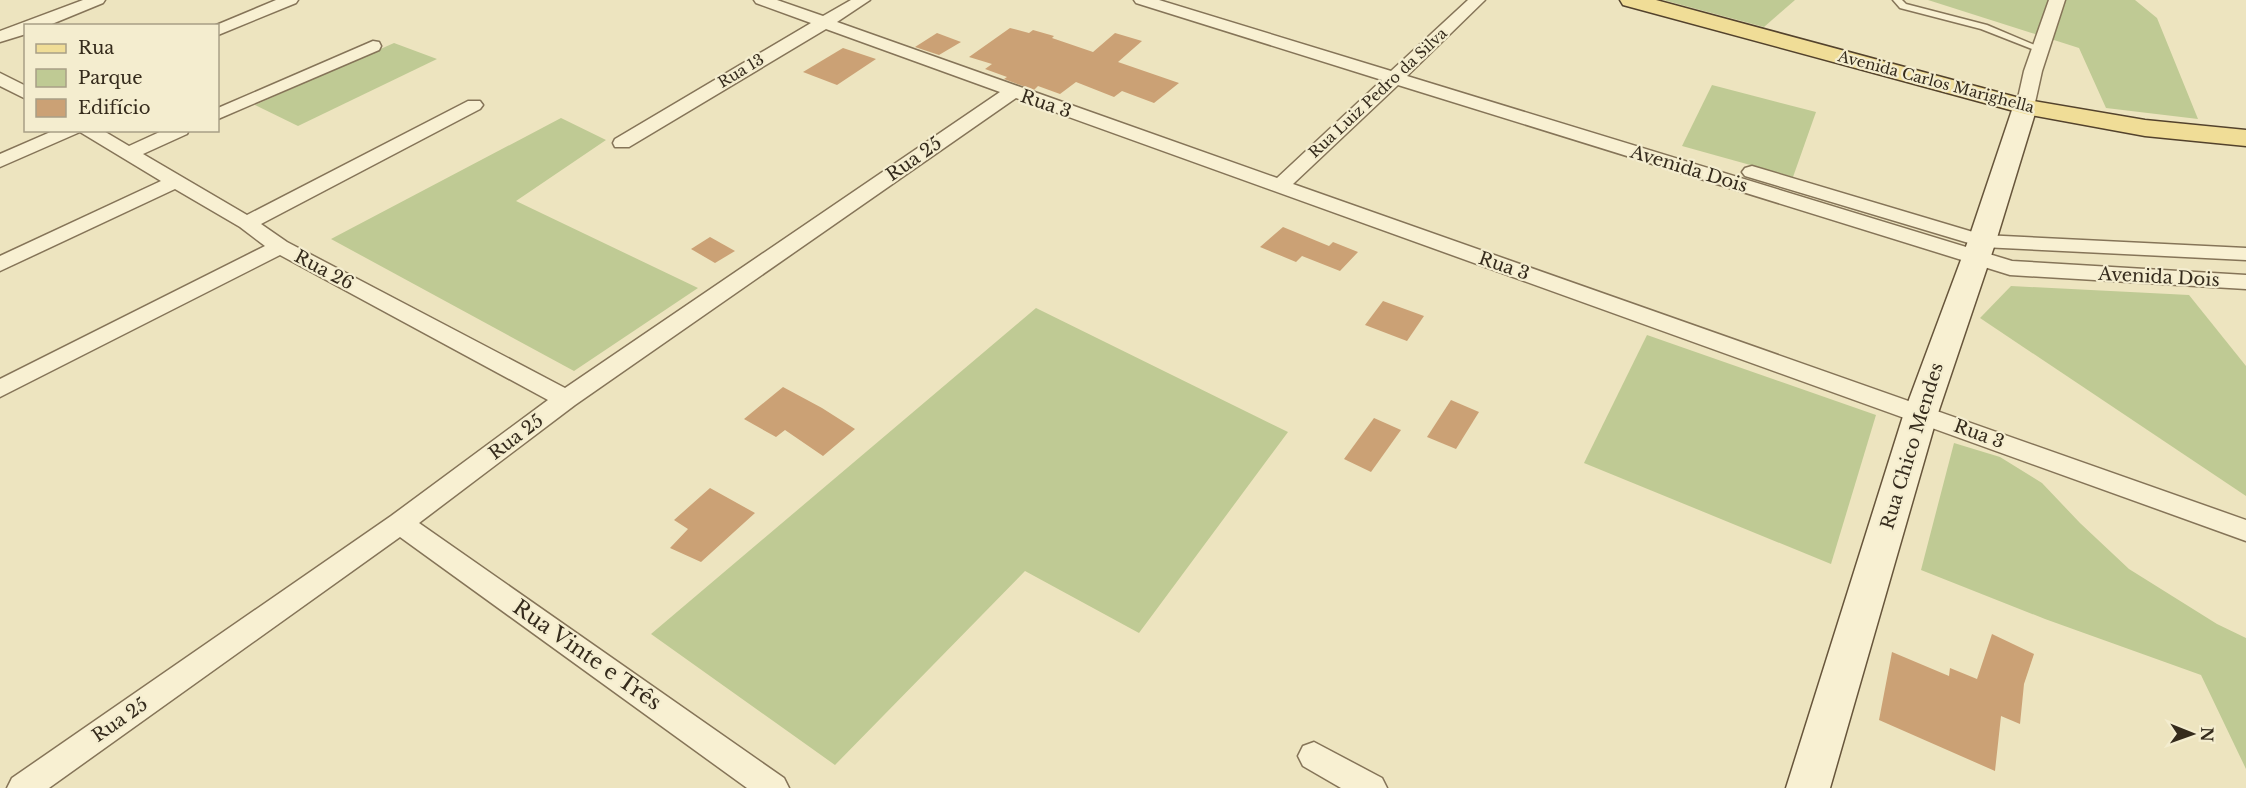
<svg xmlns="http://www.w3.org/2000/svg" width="2246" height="788" font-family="'Libre Baskerville',serif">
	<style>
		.green { fill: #bfca94 }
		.building { fill: #cba175 }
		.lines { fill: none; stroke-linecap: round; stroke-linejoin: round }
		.service-casing { stroke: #857458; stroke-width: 3 }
		.minor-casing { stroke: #857458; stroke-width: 3 }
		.secondary-casing { stroke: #67553b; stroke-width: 3 }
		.primary-casing { stroke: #53422c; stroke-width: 3 }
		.service { fill: #f8f0d2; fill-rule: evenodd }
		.minor { fill: #f8f0d2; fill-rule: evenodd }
		.secondary { fill: #f8f0d2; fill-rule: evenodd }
		.primary { fill: #f0dd97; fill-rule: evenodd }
		.labels { text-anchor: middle; stroke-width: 4.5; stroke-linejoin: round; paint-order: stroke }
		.far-street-label { font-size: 15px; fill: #352b1c; stroke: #f4edcf }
		.street-label { font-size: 18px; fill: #352b1c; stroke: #f4edcf }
		.near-street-label { font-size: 21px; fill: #352b1c; stroke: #f4edcf }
	</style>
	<rect width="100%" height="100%" fill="#ede4bf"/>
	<g class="green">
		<polygon points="1663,0 1795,0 1764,27"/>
		<polygon points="1928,0 2135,0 2157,18 2198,119 2106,108 2079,48"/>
		<polygon points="394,43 437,59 298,126 255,105"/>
		<polygon points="1712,85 1816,112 1793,177 1682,146"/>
		<polygon points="561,118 606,140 516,201 698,288 574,371 331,239"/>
		<polygon points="2011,286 2189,295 2246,366 2246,496 1980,318"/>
		<polygon points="1036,308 1288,432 1139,633 1025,571 835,765 651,634"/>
		<polygon points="1647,335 1876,415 1831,564 1584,463"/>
		<polygon points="1954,443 2000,457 2042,483 2080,523 2129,569 2217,624 2246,638 2246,769 2201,675 2045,619 1921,570"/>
	</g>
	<g class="building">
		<polygon points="1010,28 1029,33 1033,30 1054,36 1052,38 1093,52 1115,33 1142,41 1118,62 1179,83 1154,103 1122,91 1114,97 1076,82 1060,94 1038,86 1034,90 1004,79 1007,77 985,69 992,64 969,57"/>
		<polygon points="937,33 961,42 939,55 915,47"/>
		<polygon points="843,48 876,59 837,85 803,72"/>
		<polygon points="1283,227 1329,246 1333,242 1358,252 1340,271 1302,256 1296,262 1260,247"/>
		<polygon points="710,237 735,251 715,263 691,249"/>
		<polygon points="1383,301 1424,316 1407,341 1365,325"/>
		<polygon points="783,387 822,408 855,429 823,456 785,430 776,437 744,419"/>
		<polygon points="1451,400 1479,412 1456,449 1427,437"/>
		<polygon points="1374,418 1401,430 1371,472 1344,459"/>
		<polygon points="710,488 755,513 701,562 670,548 688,529 674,520"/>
		<polygon points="1992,634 2034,654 2024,684 2020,724 2001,716 1995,771 1879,720 1892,652 1949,676 1950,668 1977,679"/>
	</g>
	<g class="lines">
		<g class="service-casing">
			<polygon id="service" points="1893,0 1902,0 1906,4 1987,25 2044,49 2037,51 1981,29 1900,8"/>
		</g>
		<g class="minor-casing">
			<g id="minor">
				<polygon points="83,0 105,0 103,3 47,26 26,26 26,34 0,42 0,31"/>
				<polygon points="276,0 298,0 296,3 218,35 218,26 214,26"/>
				<polygon points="754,0 777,0 823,16 851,0 870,0 837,22 1277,178 1382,80 1136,3 1134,0 1159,0 1391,71 1468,0 1485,0 1407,76 2012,261 2246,275 2246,289 2010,275 1398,85 1293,184 2246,520 2246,541 1016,98 575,405 419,523 784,778 789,788 747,788 400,537 49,788 7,788 12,778 391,516 548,400 280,255 0,397 0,379 265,246 240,227 175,189 0,271 0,256 161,181 80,132 0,167 0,154 55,130 102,130 129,146 164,130 189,130 187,134 143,154 247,215 468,101 480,101 483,105 480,109 261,224 287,242 565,388 1000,92 826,29 629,147 615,147 613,143 615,139 811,23 756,3"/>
				<polygon points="2049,0 2065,0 2042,71 2034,107 2031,111 2019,111 2016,107 2024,71"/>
				<polygon points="373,41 379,42 381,46 379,50 218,119 218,108"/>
				<polygon points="0,73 26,86 26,99 0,86"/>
				<polygon points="1752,166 1983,235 2246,248 2246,260 1982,247 1745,176 1742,172 1745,168"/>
				<polygon points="1314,742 1382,778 1387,788 1341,788 1303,766 1298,756 1303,746"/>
			</g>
		</g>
		<g class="secondary-casing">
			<polygon id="secondary" points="2025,100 2034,102 2037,107 1996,241 1938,413 1830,788 1786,788 1904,413 1968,241 2013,107 2016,102"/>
		</g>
		<g class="primary-casing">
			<polygon id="primary" points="1620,0 1656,0 2027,100 2145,120 2246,130 2246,146 2145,136 2025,114 1623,5"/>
		</g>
		<use href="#service" class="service"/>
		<use href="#minor" class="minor"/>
		<use href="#secondary" class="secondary"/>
		<use href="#primary" class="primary"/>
	</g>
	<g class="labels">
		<g class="far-street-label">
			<text transform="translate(741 71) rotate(-31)" y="5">Rua 13</text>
			<text transform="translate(1936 82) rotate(15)" y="5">Avenida Carlos Marighella</text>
			<text transform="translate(1378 93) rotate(-43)" y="5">Rua Luiz Pedro da Silva</text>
		</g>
		<g class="street-label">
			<text transform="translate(1046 104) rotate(19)" y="6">Rua 3</text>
			<text transform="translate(914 159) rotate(-35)" y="6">Rua 25</text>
			<text transform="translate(1689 169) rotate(17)" y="6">Avenida Dois</text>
			<text transform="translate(1504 266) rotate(19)" y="6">Rua 3</text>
			<text transform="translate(324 270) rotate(28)" y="6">Rua 26</text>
			<text transform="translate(2159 277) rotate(3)" y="6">Avenida Dois</text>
			<text transform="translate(1979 434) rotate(20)" y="6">Rua 3</text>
			<text transform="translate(516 437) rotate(-37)" y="6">Rua 25</text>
			<text transform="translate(1912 446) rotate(-73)" y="6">Rua Chico Mendes</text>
			<text transform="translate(120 720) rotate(-35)" y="6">Rua 25</text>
		</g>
		<g class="near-street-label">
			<text transform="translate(587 655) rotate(35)" y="7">Rua Vinte e Três</text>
		</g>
	</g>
	<rect x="24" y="24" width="195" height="108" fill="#f4edcf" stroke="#a89f87" stroke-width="1.5"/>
	<rect x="36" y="44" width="30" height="9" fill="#f0dd97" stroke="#a89f87" stroke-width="1.5"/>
	<text x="78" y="54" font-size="18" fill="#352b1c">Rua</text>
	<rect x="36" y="69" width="30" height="18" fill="#bfca94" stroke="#a89f87" stroke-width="1.5"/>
	<text x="78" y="84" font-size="18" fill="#352b1c">Parque</text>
	<rect x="36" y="99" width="30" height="18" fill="#cba175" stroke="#a89f87" stroke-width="1.5"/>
	<text x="78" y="114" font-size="18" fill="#352b1c">Edifício</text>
	<g transform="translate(2192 734) rotate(91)" stroke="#f4edcf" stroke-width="4.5" paint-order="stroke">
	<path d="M0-4.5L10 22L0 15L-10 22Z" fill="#352b1c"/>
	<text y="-9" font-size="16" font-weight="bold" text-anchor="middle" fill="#352b1c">N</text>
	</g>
</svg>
